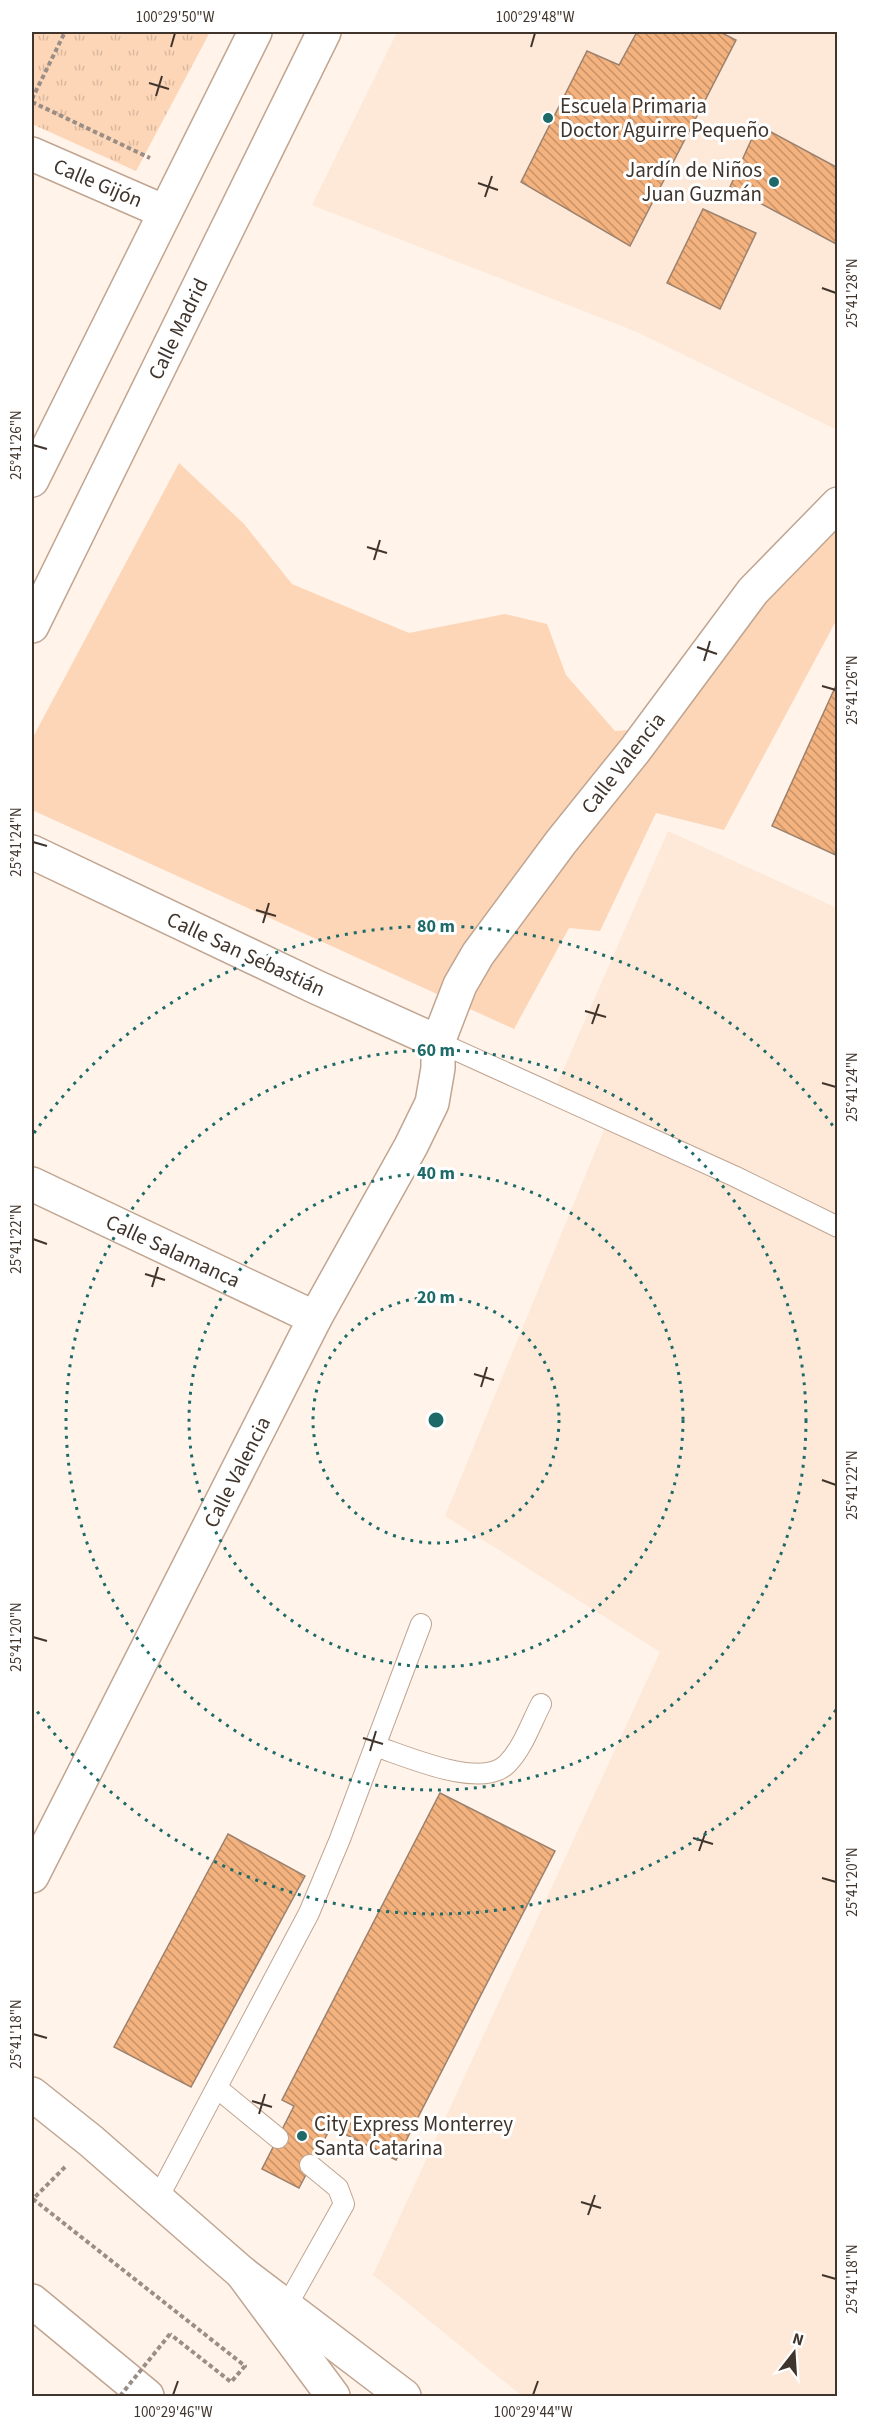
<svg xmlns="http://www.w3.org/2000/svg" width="869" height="2428" font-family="'Source Sans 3',sans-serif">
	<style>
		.built { fill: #fee9d9 }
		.green { fill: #fdd6b8 }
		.park { fill: url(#park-tufts) }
		.building { fill: url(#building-back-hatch); stroke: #9c826e; stroke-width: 1.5 }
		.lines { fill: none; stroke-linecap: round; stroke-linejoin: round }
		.service-casing { stroke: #c0a591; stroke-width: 22 }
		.minor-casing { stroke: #c0a591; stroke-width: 36 }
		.tertiary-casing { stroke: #c0a591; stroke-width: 36 }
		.primary-casing { stroke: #c0a591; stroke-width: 36 }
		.path { stroke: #9a8e86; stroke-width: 4; stroke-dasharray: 4.5 3; stroke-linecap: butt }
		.service { stroke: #fff; stroke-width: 20 }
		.minor { stroke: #fff; stroke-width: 33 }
		.tertiary { stroke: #fff; stroke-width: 33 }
		.primary { stroke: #fff; stroke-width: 33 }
		.path-bridge { stroke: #9a8e86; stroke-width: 4; stroke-dasharray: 4.5 3; stroke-linecap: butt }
		.ticks { fill: none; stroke: #40352d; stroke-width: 2 }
		.ring { fill: none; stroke: #1e6a68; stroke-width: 3; stroke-dasharray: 3 6 }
		.poi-dot { fill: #1e6a68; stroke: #fff; stroke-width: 2 }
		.labels { text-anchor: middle; stroke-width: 6; stroke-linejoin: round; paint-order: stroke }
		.poi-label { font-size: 21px; fill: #40352d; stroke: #fff; text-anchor: start }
		.street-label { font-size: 21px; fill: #40352d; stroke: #fff }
		.centre { fill: #1e6a68; stroke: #fff; stroke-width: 3 }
		.ring-label { font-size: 18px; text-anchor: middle; font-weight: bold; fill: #1e6a68; stroke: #fff; stroke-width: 6; stroke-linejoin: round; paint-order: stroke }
		.neatline { fill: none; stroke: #40352d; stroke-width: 2 }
		.ticks-label { font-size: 15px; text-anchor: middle; fill: #40352d }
	</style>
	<defs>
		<pattern id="park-tufts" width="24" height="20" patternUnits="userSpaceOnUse" patternTransform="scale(1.5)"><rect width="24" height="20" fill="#fdd6b8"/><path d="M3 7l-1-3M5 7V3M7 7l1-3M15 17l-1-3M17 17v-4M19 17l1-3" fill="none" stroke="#dab89e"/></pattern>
		<pattern id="building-back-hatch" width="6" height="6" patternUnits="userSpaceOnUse" patternTransform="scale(1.5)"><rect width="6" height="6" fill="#f4b27e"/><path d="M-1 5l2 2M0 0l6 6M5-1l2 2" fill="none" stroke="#c79268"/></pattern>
	</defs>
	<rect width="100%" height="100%" fill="#fff3ea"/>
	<g class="built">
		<polygon points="397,32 837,32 837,430 637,332 312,205"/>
		<polygon points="668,831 837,908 837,2396 522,2396 373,2275 660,1652 445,1516 604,1130 553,1093"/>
	</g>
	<polygon class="green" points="179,463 244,524 292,584 409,633 505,614 547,624 566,675 615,731 662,728 837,488 837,619 724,830 656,813 600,931 569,928 514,1029 32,810 32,739"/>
	<polygon class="park" points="32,32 210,32 136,171 32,124"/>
	<g class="building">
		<polygon points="637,32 720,32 736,40 630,246 521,182 587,51 619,65"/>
		<polygon points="758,125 838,168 838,245 730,187"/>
		<polygon points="703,209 756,233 720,309 667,283"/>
		<polygon points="838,681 838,856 772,826"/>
		<polygon points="440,1793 555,1851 396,2160 331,2127 299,2188 262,2169 294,2106 282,2100"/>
		<polygon points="228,1834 305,1876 191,2087 114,2047"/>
	</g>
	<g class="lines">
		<g class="service-casing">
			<g id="service">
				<polyline points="438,1042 734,1176 838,1227"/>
				<path d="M375 1746C406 1756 481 1790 507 1764 523 1748 531 1723 541 1704"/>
				<polyline points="217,2088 278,2138"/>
				<polyline points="158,2198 309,1913 340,1839 421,1624"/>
				<polyline points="286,2307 344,2204 338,2188 310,2165"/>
			</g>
		</g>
		<g class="minor-casing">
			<g id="minor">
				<polyline points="32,154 165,212"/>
				<polyline points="32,852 316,987 438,1042 438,1068 432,1103 411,1146 315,1318 32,1876"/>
				<polyline points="438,1042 460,985 478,954 561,842 635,750 753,591 838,504"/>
				<polyline points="32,1184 315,1318"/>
			</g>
		</g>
		<g class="tertiary-casing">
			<g id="tertiary">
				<polyline points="32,480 255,32"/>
				<polyline points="32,626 324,32"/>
				<polyline points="32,2094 91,2141 242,2273 404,2396"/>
			</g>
		</g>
		<g class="primary-casing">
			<g id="primary">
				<polyline points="242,2273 333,2396"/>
				<polyline points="32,2301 147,2396"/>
			</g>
		</g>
		<g class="path">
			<polyline points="32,99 65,32"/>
			<polyline points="32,102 150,158"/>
			<polyline points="65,2167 33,2199 245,2366 231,2382 170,2334"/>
		</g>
		<use href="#service" class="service"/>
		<use href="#minor" class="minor"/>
		<use href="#tertiary" class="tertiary"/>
		<use href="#primary" class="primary"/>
		<polyline class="path-bridge" points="120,2396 170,2334"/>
	</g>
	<path class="ticks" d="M171 47 175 33M531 47 535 33M149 83 169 89M156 96 162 76M478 183 498 190M485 197 492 176M822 288 836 293M33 445 47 449M367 547 387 553M374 560 380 540M697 647 717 654M704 661 710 641M822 686 836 690M33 842 47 846M256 910 276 916M263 923 269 903M585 1011 606 1017M592 1024 599 1004M822 1083 836 1087M33 1239 47 1244M145 1274 165 1280M152 1287 158 1267M474 1374 494 1380M481 1387 487 1367M822 1480 836 1485M33 1637 47 1641M363 1738 383 1744M370 1751 376 1731M693 1838 713 1844M699 1851 706 1831M822 1878 836 1882M33 2034 47 2038M252 2101 272 2107M259 2114 265 2094M581 2202 601 2208M588 2215 595 2195M822 2275 836 2279M173 2395 178 2381M533 2395 538 2381"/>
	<g class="ring">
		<circle cx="436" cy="1420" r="123"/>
		<circle cx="436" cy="1420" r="247"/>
		<circle cx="436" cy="1420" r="370"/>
		<path d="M836 1710A494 494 0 0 1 34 1707M34 1133A494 494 0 0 1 836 1130"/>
	</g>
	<g class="poi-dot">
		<circle cx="548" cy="118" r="6"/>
		<circle cx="774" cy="182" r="6"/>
		<circle cx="302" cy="2136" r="6"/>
	</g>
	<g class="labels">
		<g class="poi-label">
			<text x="560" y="113">Escuela Primaria<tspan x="560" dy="24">Doctor Aguirre Pequeño</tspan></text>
			<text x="762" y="177" text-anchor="end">Jardín de Niños<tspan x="762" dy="24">Juan Guzmán</tspan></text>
			<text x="314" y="2131">City Express Monterrey<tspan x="314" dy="24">Santa Catarina</tspan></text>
		</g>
		<g class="street-label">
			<text transform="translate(98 183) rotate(23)" y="7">Calle Gijón</text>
			<text transform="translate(178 329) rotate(-64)" y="7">Calle Madrid</text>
			<text transform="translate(623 763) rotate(-52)" y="7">Calle Valencia</text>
			<text transform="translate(246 954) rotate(25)" y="7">Calle San Sebastián</text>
			<text transform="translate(173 1251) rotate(25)" y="7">Calle Salamanca</text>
			<text transform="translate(237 1472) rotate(-63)" y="7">Calle Valencia</text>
		</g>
	</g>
	<circle cx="436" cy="1420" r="9" class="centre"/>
	<g class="ring-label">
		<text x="436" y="932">80 m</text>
		<text x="436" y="1056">60 m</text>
		<text x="436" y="1179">40 m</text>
		<text x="436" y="1303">20 m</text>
	</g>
	<rect width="869" height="2428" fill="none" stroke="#ffffff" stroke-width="66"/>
	<g transform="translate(794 2353) rotate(17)" stroke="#ffffff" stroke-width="4.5" paint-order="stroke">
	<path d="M0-4.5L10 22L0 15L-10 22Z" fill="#40352d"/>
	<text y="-9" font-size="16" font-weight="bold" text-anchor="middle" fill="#40352d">N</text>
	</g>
	<rect x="33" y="33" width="803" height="2362" class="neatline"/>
	<g class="ticks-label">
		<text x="175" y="22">100°29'50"W</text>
		<text x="535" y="22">100°29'48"W</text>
		<text transform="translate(852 293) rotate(-90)" y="5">25°41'28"N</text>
		<text transform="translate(16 445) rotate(-90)" y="5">25°41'26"N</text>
		<text transform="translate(852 690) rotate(-90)" y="5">25°41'26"N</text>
		<text transform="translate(16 842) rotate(-90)" y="5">25°41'24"N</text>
		<text transform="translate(852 1087) rotate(-90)" y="5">25°41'24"N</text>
		<text transform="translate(16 1239) rotate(-90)" y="5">25°41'22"N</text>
		<text transform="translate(852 1485) rotate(-90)" y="5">25°41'22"N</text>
		<text transform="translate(16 1637) rotate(-90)" y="5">25°41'20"N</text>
		<text transform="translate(852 1882) rotate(-90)" y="5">25°41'20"N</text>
		<text transform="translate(16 2034) rotate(-90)" y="5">25°41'18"N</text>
		<text transform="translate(852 2279) rotate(-90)" y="5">25°41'18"N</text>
		<text x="173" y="2417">100°29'46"W</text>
		<text x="533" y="2417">100°29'44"W</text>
	</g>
</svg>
